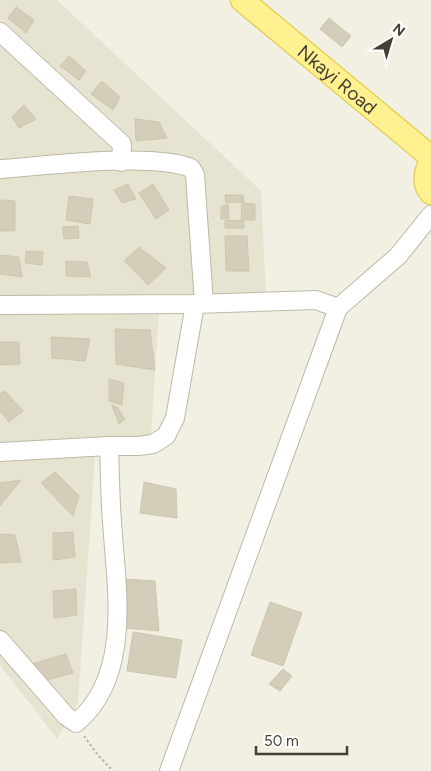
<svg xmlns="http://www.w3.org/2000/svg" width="431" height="771" font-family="Figtree,sans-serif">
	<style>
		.residential { fill: #e6e3d1 }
		.building { fill: #d4cdb9; stroke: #cec7ac }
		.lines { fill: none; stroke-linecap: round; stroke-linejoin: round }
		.minor-casing { stroke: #bdb9a6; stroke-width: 20 }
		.major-casing { stroke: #e5d25e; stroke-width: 25 }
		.path { stroke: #bfb897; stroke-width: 2; stroke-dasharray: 2.5 2.5; stroke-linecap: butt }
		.minor { stroke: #fff; stroke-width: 18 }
		.major { stroke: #fff18f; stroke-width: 22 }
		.labels { text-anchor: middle; stroke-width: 4.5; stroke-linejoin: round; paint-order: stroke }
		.street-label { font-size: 19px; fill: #444033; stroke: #fff }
	</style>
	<rect width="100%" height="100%" fill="#f2f0e3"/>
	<polygon class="residential" points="0,0 57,0 261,191 266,295 159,312 151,435 96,442 78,703 57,739 0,665"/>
	<g class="building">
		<polygon points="16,7 34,20 26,33 8,18"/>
		<polygon points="329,18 351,36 342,47 320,29"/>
		<polygon points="69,56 86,71 79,80 60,66"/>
		<polygon points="102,81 120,97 113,110 91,94"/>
		<polygon points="24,105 36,119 19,128 12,117"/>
		<polygon points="135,119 159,122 167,138 136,141"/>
		<polygon points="128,184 136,199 122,203 114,190"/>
		<polygon points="153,184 169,210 156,219 139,193"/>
		<polygon points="225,195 243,195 244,202 226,203"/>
		<polygon points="69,196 93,199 90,224 66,220"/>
		<polygon points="0,200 15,201 15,231 0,231"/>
		<polygon points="242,203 255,204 255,220 241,220"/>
		<polygon points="228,205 229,218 221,219 221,206"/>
		<polygon points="225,220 244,221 244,228 225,228"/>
		<polygon points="78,226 79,238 64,239 63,227"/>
		<polygon points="225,236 247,236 249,271 226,271"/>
		<polygon points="139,247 166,268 148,285 124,261"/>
		<polygon points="26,251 43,252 42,265 25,263"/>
		<polygon points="0,255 19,257 22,277 0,274"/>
		<polygon points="66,261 87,262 91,277 66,276"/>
		<polygon points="115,329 150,330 155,370 116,364"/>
		<polygon points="51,337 90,339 85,361 52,358"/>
		<polygon points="0,342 19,342 20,364 0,365"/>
		<polygon points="109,379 124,383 122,405 109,401"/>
		<polygon points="5,391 23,411 9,422 0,411 0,394"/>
		<polygon points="112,405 117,407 125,419 119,424"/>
		<polygon points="55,472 79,496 73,516 41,483"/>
		<polygon points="21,480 0,506 0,483"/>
		<polygon points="144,482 176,489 177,518 140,513"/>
		<polygon points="73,532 75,557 53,560 53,533"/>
		<polygon points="0,534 15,535 21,562 0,563"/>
		<polygon points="124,579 155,581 159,631 124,628"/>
		<polygon points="76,589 77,615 54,618 53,591"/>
		<polygon points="270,602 302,613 283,666 251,655"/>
		<polygon points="133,632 182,640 176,678 127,671"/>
		<polygon points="66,654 73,673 38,682 32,664"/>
		<polygon points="283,669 292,676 280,691 269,684"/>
	</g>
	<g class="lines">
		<g class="minor-casing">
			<g id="minor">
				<polyline points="0,32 122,144 121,162"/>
				<path d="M0 169C46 166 151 152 191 168L195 175 204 303"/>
				<polyline points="0,305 195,304 316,300 338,308"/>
				<polyline points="0,452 109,446 139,446 153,444 166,436 175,418 195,304"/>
				<path d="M0 640 66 716 76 723C133 676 116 586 112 522 110 496 110 471 109 446"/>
				<polyline points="169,771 338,308 398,256 431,215"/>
			</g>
		</g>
		<g class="major-casing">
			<g id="major">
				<path id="s1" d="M242 0 431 157"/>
				<path d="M431 160C426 171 422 183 431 193"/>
			</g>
		</g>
		<polyline class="path" points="84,736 98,755 113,771"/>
		<use href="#minor" class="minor"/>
		<use href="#major" class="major"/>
	</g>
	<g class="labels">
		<g class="street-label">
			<text dy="7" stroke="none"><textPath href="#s1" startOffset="124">Nkayi Road</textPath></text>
		</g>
	</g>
	<g transform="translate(391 40) rotate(38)" stroke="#ffffff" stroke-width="4" paint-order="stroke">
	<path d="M0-4L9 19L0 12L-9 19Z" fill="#444033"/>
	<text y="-8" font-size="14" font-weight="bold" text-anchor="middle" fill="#444033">N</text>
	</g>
	<path d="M256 746v8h91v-8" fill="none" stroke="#444033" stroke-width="2.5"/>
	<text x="264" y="746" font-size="15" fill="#444033" stroke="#ffffff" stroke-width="4" paint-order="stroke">50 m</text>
</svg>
